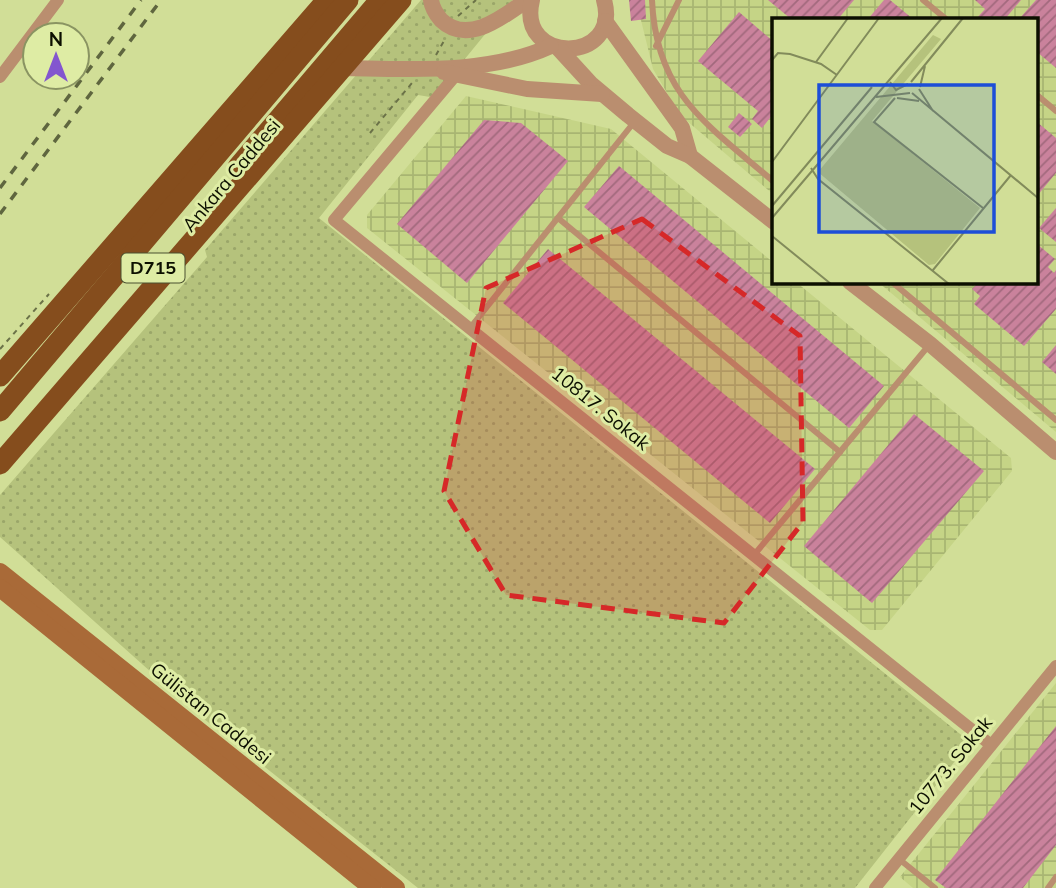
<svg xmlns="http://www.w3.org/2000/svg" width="1056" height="888" font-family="Mulish,sans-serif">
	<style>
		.industrial { fill: url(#industrial-grid) }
		.grass { fill: url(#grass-dots) }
		.building { fill: url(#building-hatch) }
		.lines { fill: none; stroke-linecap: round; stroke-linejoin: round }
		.path { stroke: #6b7248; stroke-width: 2; stroke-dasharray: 5 5; stroke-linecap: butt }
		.service { stroke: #ba8e6f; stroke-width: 6 }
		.minor { stroke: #ba8e6f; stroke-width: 12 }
		.tertiary { stroke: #ba8e6f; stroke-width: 16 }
		.secondary { stroke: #a96a38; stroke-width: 18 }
		.trunk { stroke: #854d1d; stroke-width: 21 }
		.rail { stroke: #5f663f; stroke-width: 3.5; stroke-dasharray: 9 9; stroke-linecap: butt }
		.marked { fill: #d62828; fill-opacity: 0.2; stroke: #d62828; stroke-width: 5; stroke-dasharray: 14 9; stroke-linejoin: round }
		.labels { text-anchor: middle; stroke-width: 6; stroke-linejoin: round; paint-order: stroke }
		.shield { fill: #deeca4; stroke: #4b5131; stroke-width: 2 }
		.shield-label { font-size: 18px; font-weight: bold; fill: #0c0f00 }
		.street-label { font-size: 19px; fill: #0c0f00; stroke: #deeca4 }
		.inset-road { fill: none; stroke: #828b5b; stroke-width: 2 }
		.view { fill: #1d4ed8; fill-opacity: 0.15; stroke: #1d4ed8; stroke-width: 3.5 }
		.inset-edge { fill: none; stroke: #0c0f00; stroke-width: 3.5 }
	</style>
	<defs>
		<pattern id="industrial-grid" width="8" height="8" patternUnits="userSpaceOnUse" patternTransform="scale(1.75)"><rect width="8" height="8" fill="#c5d486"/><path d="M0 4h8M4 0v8" fill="none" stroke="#a8b572"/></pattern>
		<pattern id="grass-dots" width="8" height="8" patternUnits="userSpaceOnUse" patternTransform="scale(1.75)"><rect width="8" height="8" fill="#b5c27c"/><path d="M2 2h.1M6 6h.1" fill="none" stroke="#9aa669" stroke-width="1.8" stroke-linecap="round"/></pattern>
		<pattern id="building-hatch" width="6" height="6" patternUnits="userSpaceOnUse" patternTransform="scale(1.75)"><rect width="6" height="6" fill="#ca829c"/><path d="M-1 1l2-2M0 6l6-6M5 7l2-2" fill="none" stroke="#a2697d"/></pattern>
	</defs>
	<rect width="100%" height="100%" fill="#d1de97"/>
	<g class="industrial">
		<polygon points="636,0 1056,0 1056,432 878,282 1037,282 1037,19 774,19 774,195 680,115 653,69"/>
		<polygon points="466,96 611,129 774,263 774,282 796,282 1011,458 1012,471 882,630 870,630 367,228 367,215"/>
		<polygon points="1056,683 1056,888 913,888 900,877"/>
	</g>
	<polygon class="grass" points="421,0 513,0 437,93 430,97 418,95 319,218 970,742 855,888 418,888 199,715 0,537 0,495 207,257 205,250"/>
	<g class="building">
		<polygon points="629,0 645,0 646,19 631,21"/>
		<polygon points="768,0 854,0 838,19 791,19"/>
		<polygon points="884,0 890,0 913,19 868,19"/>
		<polygon points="975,0 1021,0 1005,19 994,16 991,19 976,19 985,9"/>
		<polygon points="1036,0 1056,0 1056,68 1037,52 1037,19 1019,19"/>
		<polygon points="739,12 774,42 774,113 762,128 752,119 758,111 698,61"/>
		<polygon points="739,113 752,124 740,137 728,127"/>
		<polygon points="484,120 521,123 568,161 467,283 397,224"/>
		<polygon points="1037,122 1056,138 1056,173 1037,196"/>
		<polygon points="619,166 884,386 849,428 584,207"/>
		<polygon points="1056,208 1056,242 1039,228"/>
		<polygon points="1037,244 1055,259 1048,267 1054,273 1056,270 1056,309 1024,346 974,304 980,296 972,289 979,282 1037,282"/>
		<polygon points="548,249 815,469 770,523 503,303"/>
		<polygon points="1056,345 1056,374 1042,362"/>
		<polygon points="914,414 984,471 872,603 804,546"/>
		<polygon points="1056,726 1056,845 1023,888 946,888 935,880"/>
	</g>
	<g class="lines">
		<g class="path">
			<polyline points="458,16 476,0"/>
			<polyline points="436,55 445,39"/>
			<polyline points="370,133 412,83"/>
			<polyline points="0,349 49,294"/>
		</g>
		<g class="service">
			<path d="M652 0C656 95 708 125 774 182"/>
			<polyline points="923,0 946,19"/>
			<polyline points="656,46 679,0"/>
			<polyline points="1037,95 1056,111"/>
			<polyline points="558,218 840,452"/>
			<polyline points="892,282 1056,420"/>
			<polyline points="470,328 635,121"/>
			<polyline points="754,555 930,344"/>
			<polyline points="899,859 935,888"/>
			<polyline points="1048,888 1056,877"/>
		</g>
		<g class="minor">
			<polyline points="456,75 334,220 991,745"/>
			<polyline points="0,77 58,0"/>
			<polyline points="875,888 1056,666"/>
		</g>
		<g class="tertiary">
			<path d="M431 0C432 8 436 14 441 20 468 46 504 16 527 0"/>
			<path d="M532 0C516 65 622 64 604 0"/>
			<polyline points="605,21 682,128 690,156"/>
			<polyline points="559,49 591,84 628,115 667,146 690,156 774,222"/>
			<path d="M342 68C410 69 488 75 551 46"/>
			<polyline points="444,72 527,89 602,94"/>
			<polyline points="850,282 930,344 1056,452"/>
		</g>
		<g class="secondary">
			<polyline points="0,572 396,888"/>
			<polyline points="0,588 372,888"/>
		</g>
		<g class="trunk">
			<polyline points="238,167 380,0"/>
			<polyline points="0,376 327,0"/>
			<polyline points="0,411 348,0"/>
			<polyline points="0,464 401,0"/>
		</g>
		<g class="rail">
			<polyline points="0,188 141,0"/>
			<polyline points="0,214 161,0"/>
		</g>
	</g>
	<path class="marked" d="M642 219 800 336 803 522 724 623 506 595 444 491 486 288Z"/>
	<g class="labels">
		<rect class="shield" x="121.5" y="253.5" width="63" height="29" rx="5"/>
		<g class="shield-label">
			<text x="153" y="274">D715</text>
		</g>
		<g class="street-label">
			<text transform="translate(231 175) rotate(-50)" y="7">Ankara Caddesi</text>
			<text transform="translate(601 408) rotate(39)" y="7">10817. Sokak</text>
			<text transform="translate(211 713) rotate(39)" y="7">Gülistan Caddesi</text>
			<text transform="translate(950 765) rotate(-51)" y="7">10773. Sokak</text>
		</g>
	</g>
	<g transform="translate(772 18)">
		<rect width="266" height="266" fill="#d1de97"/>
		<path d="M161 17 169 21 100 103 208 190 163 246 157 247 46 154Z" fill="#b5c27c"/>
		<path class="inset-road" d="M0 42 6 35 18 36 49 46 65 57M44 44 76 0M118 64 124 72 136 66M139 64 191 0M148 69 153 48M147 71 161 93M140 75 266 180M104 79 138 75M123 80 102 104 211 190M125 80 147 83M0 144 107 0M39 150 46 161 177 266M0 188 100 69M0 200 170 0M0 218 59 266M161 252 239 157"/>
		<path class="view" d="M47 67H222V214H47Z"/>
		<rect width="266" height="266" class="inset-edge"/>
	</g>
	<g transform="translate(56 56)"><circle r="33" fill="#deeca4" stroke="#8a9462" stroke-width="2"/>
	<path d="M0-5L12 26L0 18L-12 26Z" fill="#8356cf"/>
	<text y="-10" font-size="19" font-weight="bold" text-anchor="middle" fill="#0c0f00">N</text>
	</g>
</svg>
